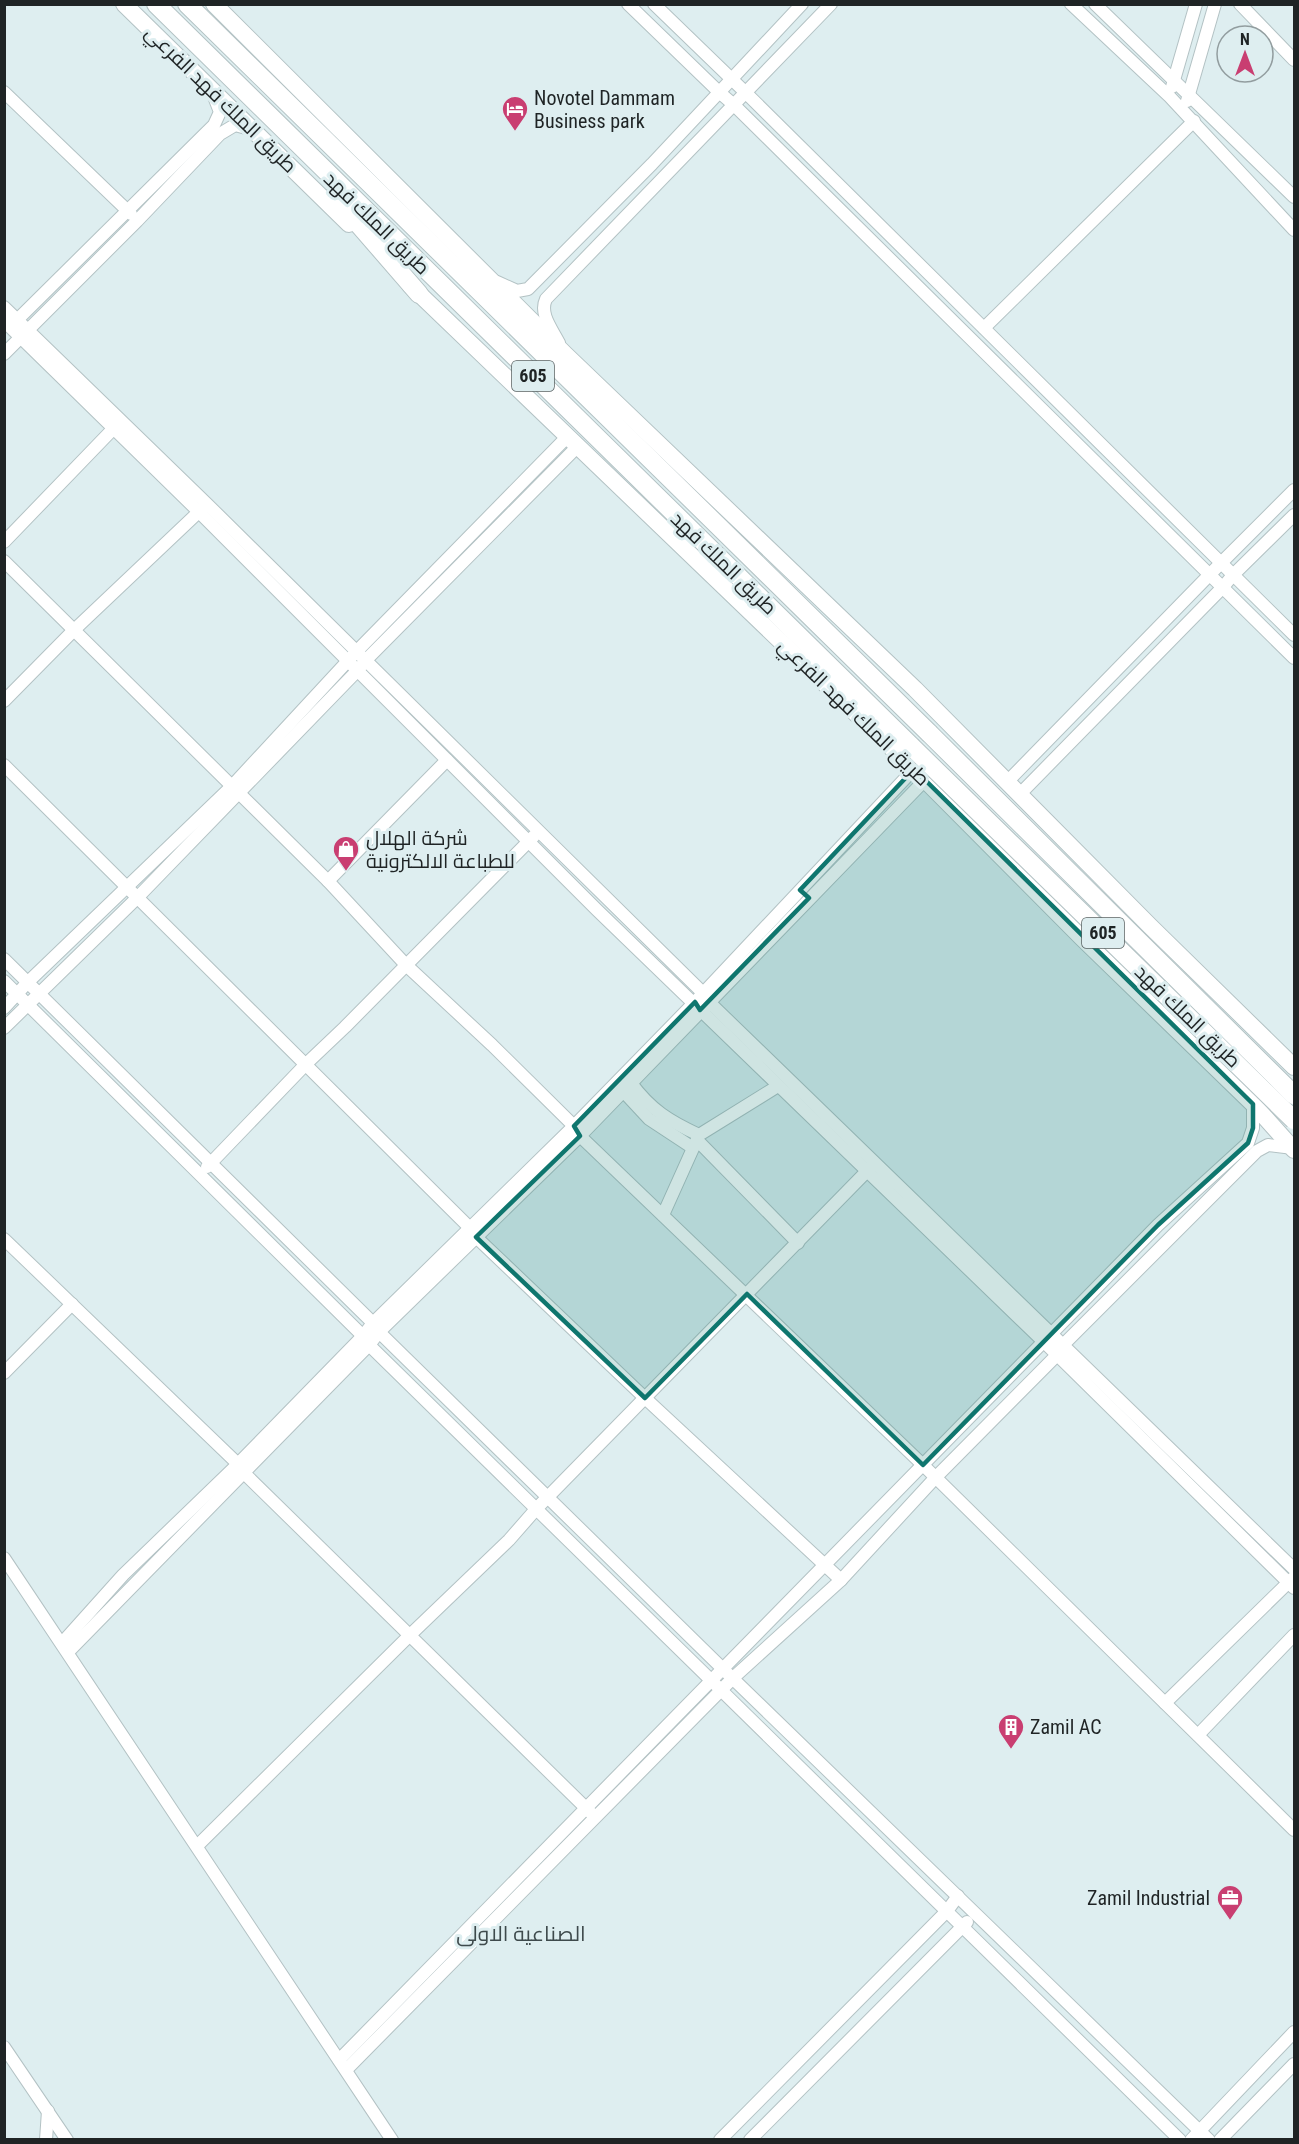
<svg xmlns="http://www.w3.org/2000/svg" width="1299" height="2144" font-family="'Roboto Condensed',Cairo,sans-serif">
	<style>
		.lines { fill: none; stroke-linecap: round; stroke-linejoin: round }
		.minor-casing { stroke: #b3c2c4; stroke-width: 14 }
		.major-casing { stroke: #b3c2c4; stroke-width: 18 }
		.highway-casing { stroke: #b3c2c4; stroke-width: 20 }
		.minor { stroke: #fff; stroke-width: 12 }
		.major { stroke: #fff; stroke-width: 16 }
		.highway { stroke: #fff; stroke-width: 18 }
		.highway-bridge-casing { stroke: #b3c2c4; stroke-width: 20; stroke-linecap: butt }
		.highway-bridge { stroke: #fff; stroke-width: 18 }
		.marked { fill: #0f766e; fill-opacity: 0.2; stroke: #0f766e; stroke-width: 4.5; stroke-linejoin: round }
		.labels { text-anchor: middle; stroke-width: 6; stroke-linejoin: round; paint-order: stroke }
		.shield { fill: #deeef0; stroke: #586162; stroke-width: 1.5 }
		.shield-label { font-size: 18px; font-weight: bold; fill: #1f2425 }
		.poi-label { font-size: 20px; fill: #1f2425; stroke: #deeef0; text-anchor: start }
		.street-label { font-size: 20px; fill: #1f2425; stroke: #deeef0 }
		.neighbourhood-label { font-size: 21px; fill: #3e4a4c; stroke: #deeef0 }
	</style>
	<rect width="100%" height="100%" fill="#deeef0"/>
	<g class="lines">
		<g class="minor-casing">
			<g id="minor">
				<polyline points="628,4 719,92 734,105 1294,658"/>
				<polyline points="654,4 745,92 1294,635"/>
				<polyline points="1071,4 1170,97 1294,230"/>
				<polyline points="1095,4 1294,197"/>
				<polyline points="1240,4 1294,60"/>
				<polyline points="1172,87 1196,4"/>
				<polyline points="4,92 131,214"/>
				<polyline points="1187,101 1215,4"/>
				<polyline points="497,282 517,291 528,289 652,164 802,4"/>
				<polyline points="4,307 207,504 703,993 709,1002 1294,1569"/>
				<polyline points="4,321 198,511 597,910 1045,1343 1294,1588"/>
				<polyline points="12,325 214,125 220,112 213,94"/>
				<polyline points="984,328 1194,121"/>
				<path d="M559 343C552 329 539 314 546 299L831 4"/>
				<polyline points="4,354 137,221 220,134 235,125 250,129"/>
				<polyline points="4,542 113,429"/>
				<polyline points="4,561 328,881 406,965 492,1045 574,1126 580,1136 923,1465 1294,1830"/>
				<polyline points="4,701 73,631 204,507"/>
				<polyline points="4,765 470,1228 476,1237 645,1398 841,1580"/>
				<polyline points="1008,781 1222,562 1294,490"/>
				<polyline points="1019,795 1223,587 1233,575 1294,515"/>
				<polyline points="328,881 447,760"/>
				<polyline points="4,959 373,1323 379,1332 724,1670 1209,2140"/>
				<polyline points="4,981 363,1336 369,1345 1180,2140"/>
				<polyline points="4,1008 28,982 232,786 357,651 567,437"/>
				<polyline points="4,1028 137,898 358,670 366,660 577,447"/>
				<path d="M631 1083C651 1110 669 1121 699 1135"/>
				<polyline points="623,1091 649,1119 693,1148"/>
				<polyline points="697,1140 798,1243"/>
				<polyline points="207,1167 306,1064 345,1027 534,836"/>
				<polyline points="663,1215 699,1135 778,1086"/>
				<polyline points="4,1239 238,1464 244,1473 591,1813"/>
				<polyline points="4,1373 72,1304"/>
				<polyline points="4,1558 392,2140"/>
				<polyline points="62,1643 123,1575 238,1464 363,1336 373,1323 574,1126 695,1002 914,769"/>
				<polyline points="68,1652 369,1345 379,1332 580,1136 925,780"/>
				<polyline points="1165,1703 1293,1578"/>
				<polyline points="1198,1735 1294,1635"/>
				<polyline points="197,1846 410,1635 509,1540 537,1508 872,1166"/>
				<polyline points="4,2047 67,2140"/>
				<polyline points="339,2060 1158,1225 1248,1143 1253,1128 1253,1104"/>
				<polyline points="346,2070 733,1678 841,1580 936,1477 1057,1355 1064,1344 1257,1151 1268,1145 1293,1148"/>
				<polyline points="46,2140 48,2111"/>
				<polyline points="720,2140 947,1911 958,1896"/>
				<polyline points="750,2140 967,1922"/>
				<polyline points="1191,2140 1294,2032"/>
				<polyline points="1220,2140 1294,2064"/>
			</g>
		</g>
		<g class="major-casing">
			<g id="major">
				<polyline points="124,4 349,224"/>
				<polyline points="214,4 565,354 915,689 1150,926 1294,1067"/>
				<polyline points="410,285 925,780 1082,938 1253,1104 1294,1150"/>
			</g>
		</g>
		<g class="highway-casing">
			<g id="highway">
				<polyline points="156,4 911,746"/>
				<polyline points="187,4 929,733"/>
				<polyline points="334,196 419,294"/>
			</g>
		</g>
		<use href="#minor" class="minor"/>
		<use href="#major" class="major"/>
		<use href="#highway" class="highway"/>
		<g class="highway-bridge-casing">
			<g id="highway-bridge">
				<polyline points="929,733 1294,1095"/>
				<polyline points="911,746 1294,1120"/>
			</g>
		</g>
		<use href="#highway-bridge" class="highway-bridge"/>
	</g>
	<path class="marked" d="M914 769 1253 1104V1128L1248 1143 1158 1225 923 1465 747 1294 645 1398 476 1237 580 1136 574 1126 695 1002 700 1010 809 898 800 890Z"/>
	<defs>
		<g id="hotel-pin" transform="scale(1.35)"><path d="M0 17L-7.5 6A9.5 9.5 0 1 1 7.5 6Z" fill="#c93e71" stroke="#deeef0"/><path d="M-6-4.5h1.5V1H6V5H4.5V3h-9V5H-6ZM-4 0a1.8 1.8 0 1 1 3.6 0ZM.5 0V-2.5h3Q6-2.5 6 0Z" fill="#fff"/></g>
		<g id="shop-pin" transform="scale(1.35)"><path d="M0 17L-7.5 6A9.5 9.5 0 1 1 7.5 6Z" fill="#c93e71" stroke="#deeef0"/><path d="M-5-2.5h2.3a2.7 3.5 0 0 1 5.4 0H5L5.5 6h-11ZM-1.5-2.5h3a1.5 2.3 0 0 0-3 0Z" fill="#fff"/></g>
		<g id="building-pin" transform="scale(1.35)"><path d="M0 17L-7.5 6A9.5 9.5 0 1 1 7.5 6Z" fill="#c93e71" stroke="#deeef0"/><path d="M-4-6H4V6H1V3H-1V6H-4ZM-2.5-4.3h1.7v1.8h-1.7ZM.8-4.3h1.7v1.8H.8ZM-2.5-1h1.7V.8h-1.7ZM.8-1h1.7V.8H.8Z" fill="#fff"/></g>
		<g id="office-pin" transform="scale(1.35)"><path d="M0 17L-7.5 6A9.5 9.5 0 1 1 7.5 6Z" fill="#c93e71" stroke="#deeef0"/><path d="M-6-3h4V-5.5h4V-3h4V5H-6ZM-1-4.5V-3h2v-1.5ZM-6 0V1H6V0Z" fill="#fff"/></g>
	</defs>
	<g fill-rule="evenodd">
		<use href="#hotel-pin" x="515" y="109"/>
		<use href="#shop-pin" x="346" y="849"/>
		<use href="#building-pin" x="1011" y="1727"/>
		<use href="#office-pin" x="1230" y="1898"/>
	</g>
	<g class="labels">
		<g class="shield">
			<rect x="512" y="361" width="42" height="30" rx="4.5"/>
			<rect x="1082" y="918" width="42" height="30" rx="4.5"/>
		</g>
		<g class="shield-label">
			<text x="533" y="382">605</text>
			<text x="1103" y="939">605</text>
		</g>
		<g class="poi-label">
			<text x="534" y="105">Novotel Dammam<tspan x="534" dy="23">Business park</tspan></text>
			<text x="366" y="845">شركة الهلال<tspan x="366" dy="23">للطباعة الالكترونية</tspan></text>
			<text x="1030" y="1734">Zamil AC</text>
			<text x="1210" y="1905" text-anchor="end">Zamil Industrial</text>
		</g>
		<g class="street-label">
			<text transform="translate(221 99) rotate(44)" y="7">طريق الملك فهد الفرعي</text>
			<text transform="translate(377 223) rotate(44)" y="7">طريق الملك فهد</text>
			<text transform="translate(724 563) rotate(44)" y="7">طريق الملك فهد</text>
			<text transform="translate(854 712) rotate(44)" y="7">طريق الملك فهد الفرعي</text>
			<text transform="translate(1188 1016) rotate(44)" y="7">طريق الملك فهد</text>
		</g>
		<g class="neighbourhood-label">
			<text x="521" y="1941">الصناعية الاولى</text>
		</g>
	</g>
	<rect width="1299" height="2144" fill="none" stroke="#1f2425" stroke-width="12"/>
	<g transform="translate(1245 54)"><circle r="28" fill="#deeef0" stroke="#929d9f" stroke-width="1.5"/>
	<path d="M0-4.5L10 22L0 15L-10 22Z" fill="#c93e71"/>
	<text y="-9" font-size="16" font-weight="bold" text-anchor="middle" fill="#1f2425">N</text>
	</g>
</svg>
